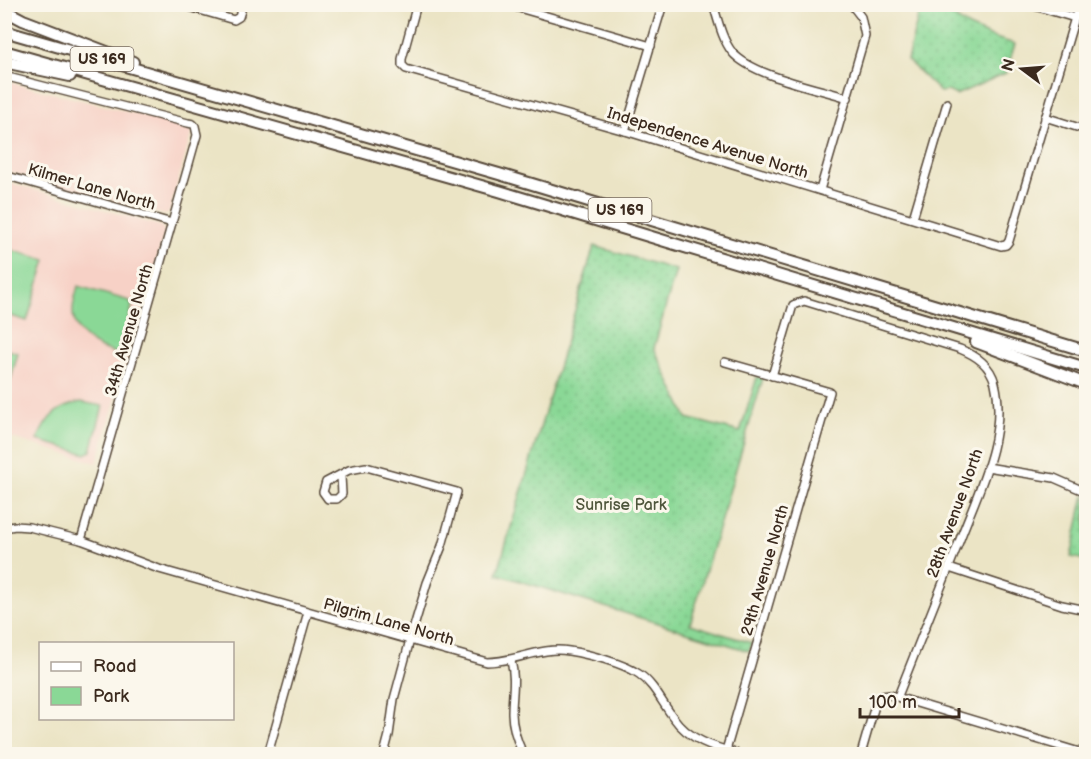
<svg xmlns="http://www.w3.org/2000/svg" width="1091" height="759" font-family="'Balsamiq Sans',sans-serif">
	<style>
		.built { fill: #f7d1c6 }
		.green { fill: url(#green-dots); stroke: #62815a; stroke-width: 1.5 }
		.pitch { fill: #8ad896; stroke: #62815a; stroke-width: 1.5 }
		.lines { fill: none; stroke-linecap: round; stroke-linejoin: round }
		.minor-casing { stroke: #554637; stroke-width: 10 }
		.highway-casing { stroke: #554637; stroke-width: 14 }
		.minor { stroke: #fff; stroke-width: 7 }
		.highway { stroke: #fff; stroke-width: 10 }
		.labels { text-anchor: middle; stroke-width: 6; stroke-linejoin: round; paint-order: stroke }
		.shield { fill: #fbf7ec; stroke: #75685c; stroke-width: 1.5 }
		.shield-label { font-size: 15px; font-weight: bold; fill: #3b2a1e }
		.street-label { font-size: 16px; fill: #3b2a1e; stroke: #fbf7ec }
		.park-label { font-size: 16px; fill: #4f563c; stroke: #fbf7ec }
	</style>
	<defs>
		<pattern id="green-dots" width="8" height="8" patternUnits="userSpaceOnUse" patternTransform="scale(1.5)"><rect width="8" height="8" fill="#8ad896"/><path d="M2 2h.1M6 6h.1" fill="none" stroke="#78ba81" stroke-width="1.8" stroke-linecap="round"/></pattern>
	</defs>
	<rect width="100%" height="100%" fill="#fbf7ec"/>
	<filter id="ink" filterUnits="userSpaceOnUse"><feTurbulence type="fractalNoise" baseFrequency=".0167" numOctaves="2"/><feDisplacementMap in="SourceGraphic" scale="12" xChannelSelector="R" yChannelSelector="G"/><feConvolveMatrix kernelMatrix="1 2 1 2 8 2 1 2 1" color-interpolation-filters="sRGB"/></filter>
	<filter id="wash" filterUnits="userSpaceOnUse"><feTurbulence type="fractalNoise" baseFrequency=".008" numOctaves="4" result="noise"/><feDisplacementMap in="SourceGraphic" scale="24" xChannelSelector="R" yChannelSelector="G"/><feGaussianBlur stdDeviation="1.35" result="paint"/><feColorMatrix in="noise" values="0 0 0 0 0 0 0 0 0 0 0 0 0 0 0 0 0 1.4 0 .05"/><feComposite in="paint" operator="in"/></filter>
	<g filter="url(#wash)">
		<rect width="100%" height="100%" fill="#ebe4c5"/>
		<g class="built">
			<polygon points="4,81 189,127 192,132 169,213 165,215 5,171"/>
			<polygon points="4,181 161,226 165,231 97,463 5,436"/>
		</g>
		<g class="green">
			<polygon points="921,5 936,5 969,27 992,37 1015,44 1006,73 956,95 948,91 940,92 907,60"/>
			<polygon points="594,246 676,270 654,348 687,418 740,432 757,377 763,378 690,624 752,643 749,651 497,574"/>
			<polygon points="1084,495 1086,497 1086,560 1071,557"/>
		</g>
		<g class="pitch">
			<polygon points="4,248 46,260 27,321 5,314"/>
			<path d="M78 286 130 301 132 307 119 354C98 349 72 336 73 310 73 303 76 294 78 286Z"/>
			<polygon points="5,349 18,353 5,400 4,400"/>
			<path d="M81 402 103 406 91 451 86 454 37 440C47 417 56 407 81 402Z"/>
		</g>
	</g>
	<g filter="url(#ink)">
		<g class="lines">
			<g class="minor-casing">
				<g id="minor">
					<polyline points="179,4 234,20 239,17 243,4"/>
					<polyline points="417,4 402,59 402,65 406,69 625,131 1001,246 1006,245 1009,241 1079,4"/>
					<polyline points="505,4 651,46"/>
					<path d="M713 4C718 20 722 39 732 52 752 76 817 88 848 98"/>
					<polyline points="1028,4 1075,18"/>
					<polyline points="4,76 188,123 193,124 195,126 197,135 188,167 81,540"/>
					<polyline points="1045,117 1086,130"/>
					<polyline points="625,131 663,4"/>
					<polyline points="4,175 172,223"/>
					<polyline points="820,190 865,36 861,17 851,4"/>
					<polyline points="913,218 947,103"/>
					<polyline points="725,362 830,392 725,754"/>
					<path d="M772 376 793 305 804 301 960 349C977 356 990 365 995 383 1008 436 977 493 959 542 939 593 918 645 898 696"/>
					<polyline points="987,467 1054,478 1086,492"/>
					<polyline points="341,476 342,494 337,499 328,499 323,492 326,482 349,470 366,467 457,492 442,546 427,583 410,640 394,699 389,735 384,754"/>
					<path d="M4 528 15 526 29 527 81 540 159 569 487 662C516 662 541 646 569 651 588 654 623 663 639 674 654 684 662 703 673 717 689 740 713 747 739 754"/>
					<polyline points="949,568 1062,605 1086,610"/>
					<path d="M511 661C516 679 512 695 512 713 512 728 517 741 523 754"/>
					<polyline points="268,754 308,612"/>
					<polyline points="861,754 876,702 882,696 890,695 1086,754"/>
				</g>
			</g>
			<g class="highway-casing">
				<g id="highway">
					<polyline points="4,10 23,20 133,62"/>
					<polyline points="4,31 499,174 1086,351"/>
					<polyline points="4,51 499,191 1086,368"/>
					<polyline points="4,62 70,76"/>
					<polyline points="976,342 1086,384"/>
				</g>
			</g>
			<use href="#minor" class="minor"/>
			<use href="#highway" class="highway"/>
		</g>
	</g>
	<g class="labels">
		<g class="shield">
			<rect x="70.5" y="47" width="63" height="24" rx="4.5"/>
			<rect x="588.5" y="198" width="63" height="24" rx="4.5"/>
		</g>
		<g class="shield-label">
			<text x="102" y="64">US 169</text>
			<text x="620" y="215">US 169</text>
		</g>
		<g class="street-label">
			<text transform="translate(708 142) rotate(17)" y="6">Independence Avenue North</text>
			<text transform="translate(92 186) rotate(16)" y="6">Kilmer Lane North</text>
			<text transform="translate(128 330) rotate(-74)" y="6">34th Avenue North</text>
			<text transform="translate(954 513) rotate(-70)" y="6">28th Avenue North</text>
			<text transform="translate(764 570) rotate(-74)" y="6">29th Avenue North</text>
			<text transform="translate(389 621) rotate(16)" y="6">Pilgrim Lane North</text>
		</g>
		<g class="park-label">
			<text x="621" y="510">Sunrise Park</text>
		</g>
	</g>
	<rect width="1091" height="759" fill="none" stroke="#fbf7ec" stroke-width="24"/>
	<rect x="39" y="642" width="195" height="78" fill="#fbf7ec" stroke="#aea59a" stroke-width="1.5"/>
	<rect x="51" y="662" width="30" height="9" fill="#ffffff" stroke="#aea59a" stroke-width="1.5"/>
	<text x="93" y="672" font-size="18" fill="#3b2a1e">Road</text>
	<rect x="51" y="687" width="30" height="18" fill="#8ad896" stroke="#aea59a" stroke-width="1.5"/>
	<text x="93" y="702" font-size="18" fill="#3b2a1e">Park</text>
	<g transform="translate(1022 69) rotate(286)" stroke="#fbf7ec" stroke-width="4.5" paint-order="stroke">
	<path d="M0-4.5L10 22L0 15L-10 22Z" fill="#3b2a1e"/>
	<text y="-9" font-size="16" font-weight="bold" text-anchor="middle" fill="#3b2a1e">N</text>
	</g>
	<path d="M860 708v9h99v-9" fill="none" stroke="#3b2a1e" stroke-width="3"/>
	<text x="869" y="708" font-size="18" fill="#3b2a1e" stroke="#fbf7ec" stroke-width="4.5" paint-order="stroke">100 m</text>
</svg>
